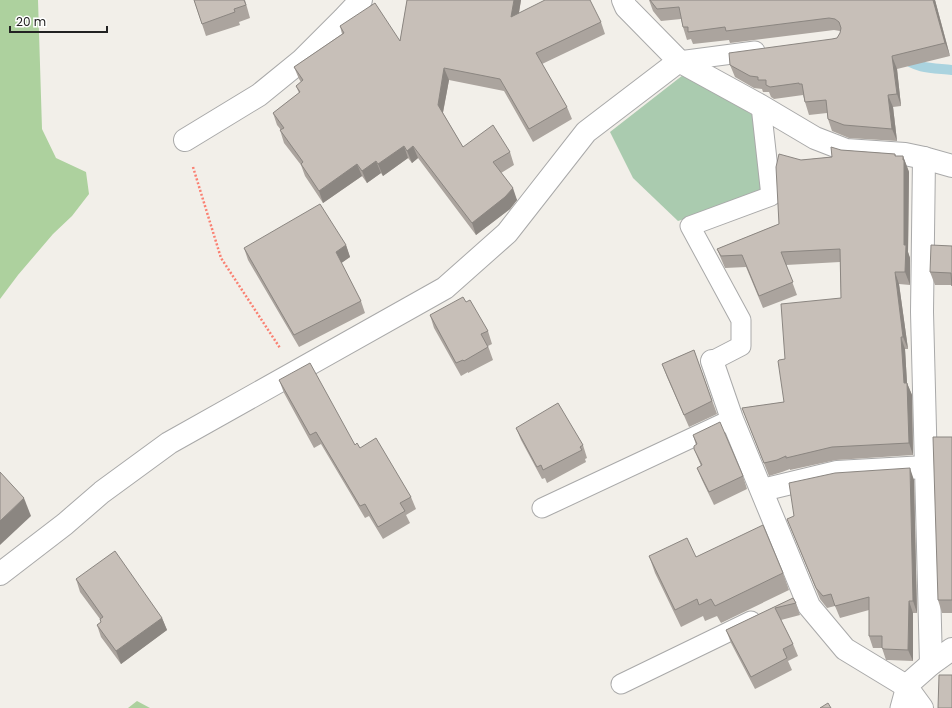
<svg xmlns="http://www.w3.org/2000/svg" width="952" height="708" font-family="Poppins,sans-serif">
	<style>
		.forest { fill: #add19e }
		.cemetery { fill: #aacbaf }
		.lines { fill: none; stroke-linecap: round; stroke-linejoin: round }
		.stream { stroke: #aad3df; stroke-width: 10 }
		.lane-casing { stroke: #a9a9a9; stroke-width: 21 }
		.street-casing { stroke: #a9a9a9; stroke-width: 24 }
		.path { stroke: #fa8072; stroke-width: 2.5; stroke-dasharray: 2 2; stroke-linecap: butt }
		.lane { stroke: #fff; stroke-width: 19 }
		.street { stroke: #fff; stroke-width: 22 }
		.wall { fill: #aba49e }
		.shaded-wall { fill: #8b8681 }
		.building { fill: #c7bfb8; stroke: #8b8681 }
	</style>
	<rect width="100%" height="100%" fill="#f2efe9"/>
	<g class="forest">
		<polygon points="0,0 38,0 42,129 56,158 86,172 89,194 72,216 53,234 18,275 0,299"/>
		<polygon points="137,701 150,708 128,708"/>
	</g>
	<polygon class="cemetery" points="683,75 730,100 754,116 763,194 678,221 633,178 610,132"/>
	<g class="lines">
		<path class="stream" d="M905 58C915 69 938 68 952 70"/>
		<g class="lane-casing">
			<g id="lane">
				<polyline points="679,61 755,51"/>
				<polyline points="712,361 741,346 741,320 690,226 771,196 761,106"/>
				<polyline points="542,508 732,419"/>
				<polyline points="621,684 751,621"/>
				<polyline points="900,708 906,686"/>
			</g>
		</g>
		<g class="street-casing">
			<g id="street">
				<polyline points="679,61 761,106 815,138 846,150 905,154 924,158 952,166"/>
				<polyline points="185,140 259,95 302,60 343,19 361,0"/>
				<polyline points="924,158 922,312 931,664"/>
				<polyline points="712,361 732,419 809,606 845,649 906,686 922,708"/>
				<polyline points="762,490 837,472 925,467"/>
				<polyline points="0,574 65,524 102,492 169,443 445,288 507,233 586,132 679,61 626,7 623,0"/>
				<polyline points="906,686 931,664 952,649"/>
			</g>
		</g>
		<polyline class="path" points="193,167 221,258 280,348"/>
		<use href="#lane" class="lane"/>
		<use href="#street" class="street"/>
	</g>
	<g class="wall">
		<polygon points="194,0 245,0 250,18 239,22 240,25 206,36"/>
		<polygon points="407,0 521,0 519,13 601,22 605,34 542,64 567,107 572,119 533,142 504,91 449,80 443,113 463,147 510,152 514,165 501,173 517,200 510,209 476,235 418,158 412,163 408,158 383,176 381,173 367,183 362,176 323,203 305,176 301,165 284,143 280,130 281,130 277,125 273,113 299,93 296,86 301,82 299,79 294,67 342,34 340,26 400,41"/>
		<polygon points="649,0 935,0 950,56 897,69 901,106 893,107 897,141 849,138 832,131 828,119 827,113 809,115 805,102 803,95 774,99 771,97 769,92 763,92 762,89 754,88 735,77 730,65 832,39 837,38 840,33 841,32 840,31 834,30 730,43 729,40 693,44 691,39 687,40 683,27 681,19 661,21 653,11"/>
		<polygon points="841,150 895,154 896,156 903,156 909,172 908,252 910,258 910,285 899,284 908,349 905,349 907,383 912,395 913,455 836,460 790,470 790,469 782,472 769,476 742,408 784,402 785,359 841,298 840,262 786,265 797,295 763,308 746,267 725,268 722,261 717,249 779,224 801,160 832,157"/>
		<polygon points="346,245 350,257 341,263 361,301 365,313 299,347 248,260 244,248"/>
		<polygon points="952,246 952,285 935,285 930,272"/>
		<polygon points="466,302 488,331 492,344 488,346 493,360 468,373 468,372 461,376 434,328 430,315"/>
		<polygon points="694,350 717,414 689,427 667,377 662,364"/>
		<polygon points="279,380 355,445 360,448 411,497 416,509 406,515 410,523 383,539 369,516 365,518 321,444 314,448 284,393"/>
		<polygon points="516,428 583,445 587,458 585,459 586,462 547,483 545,478 542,479 521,440"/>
		<polygon points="693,435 743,476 747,489 714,505 702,480 697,468 701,466 694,449 696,445"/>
		<polygon points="952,437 952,613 942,613 938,600"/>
		<polygon points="914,480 917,613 913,613 913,661 888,660 886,660 882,648 873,648 869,636 869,610 840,618 835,606 827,608 820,599 787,519"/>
		<polygon points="649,556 696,557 783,573 789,590 721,623 717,616 705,621 703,616 681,627 655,573"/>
		<polygon points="76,579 162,618 167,630 121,664 101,637 97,625 101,622 100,619 80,592"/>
		<polygon points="793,598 796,603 800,615 781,620 793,644 798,656 788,661 792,670 755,689 731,643 726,630"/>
	</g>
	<g class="shaded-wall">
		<polygon points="514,0 521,0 516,29 511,17"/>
		<polygon points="933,0 935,0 950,56 945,43"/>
		<polygon points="892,56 897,69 901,106 897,94"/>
		<polygon points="444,68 449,80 442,117 438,105"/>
		<polygon points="888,95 893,107 897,141 892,129"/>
		<polygon points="404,146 408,158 383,176 378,164"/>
		<polygon points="413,146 418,158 412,163 407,151"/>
		<polygon points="903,156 909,172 908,252 910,258 910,285 905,272 904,245"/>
		<polygon points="376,161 381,173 367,183 362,171"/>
		<polygon points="357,164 362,176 323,203 319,191"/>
		<polygon points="513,188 517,200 510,209 476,235 472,223"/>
		<polygon points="346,245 350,257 340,264 336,252"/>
		<polygon points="895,272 899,284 908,349 903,337"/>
		<polygon points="901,337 905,349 907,383 912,395 913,455 909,443 904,383"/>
		<polygon points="910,468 914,480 917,613 913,601"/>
		<polygon points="24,498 31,516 0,545 0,521"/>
		<polygon points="909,601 913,613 913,661 908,650"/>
		<polygon points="162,618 167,630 121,664 116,651"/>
	</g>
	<g class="building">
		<polygon points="194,0 244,0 246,5 234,9 235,12 202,24"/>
		<polygon points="407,0 514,0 511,17 545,0 590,0 601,22 536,53 567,107 529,129 500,79 444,68 438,105 463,147 493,125 510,152 493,162 513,188 505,197 472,223 413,146 407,151 404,146 378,164 376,161 362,171 357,164 319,191 301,164 303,162 280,130 284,128 273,113 300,92 296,86 303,80 294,67 344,33 340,26 375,3 400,41"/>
		<polygon points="650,0 933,0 945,43 892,56 897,94 888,95 892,129 844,125 828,119 826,100 805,102 802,84 799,84 799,83 770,87 766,85 766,80 758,80 758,77 750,76 730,65 729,53 832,39 837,38 840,33 841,28 839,22 835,19 829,18 726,31 725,27 688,32 688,27 683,27 679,7 657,9"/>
		<polygon points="831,147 841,150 895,154 895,156 903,156 903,160 904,160 904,245 906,245 905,272 895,272 903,337 901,337 904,383 907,383 909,443 832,447 786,458 786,456 777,460 764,463 742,408 784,402 778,361 779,360 785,359 781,304 841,298 840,249 781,252 793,282 759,296 742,255 721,256 717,249 779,224 776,167 779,154 801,160 832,157"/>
		<polygon points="320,204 346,245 336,252 361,301 294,335 244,248"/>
		<polygon points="931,245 952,246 952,286 951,273 930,272"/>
		<polygon points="463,297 466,302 470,300 488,331 481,334 488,347 464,361 463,360 456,363 430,315"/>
		<polygon points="694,350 712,401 684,415 662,364"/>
		<polygon points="310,363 355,445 357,443 360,448 376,438 411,497 400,503 405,511 378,527 365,504 360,506 316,432 310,435 279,380"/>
		<polygon points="558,403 583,445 580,447 582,450 543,470 541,465 537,467 516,428"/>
		<polygon points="720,422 743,476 709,492 697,468 702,465 694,449 694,446 697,444 693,435"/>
		<polygon points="933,437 952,437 952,600 938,600"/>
		<polygon points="910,468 913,601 909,601 908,650 884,649 882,648 882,636 869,636 869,597 835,606 831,594 823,596 816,588 787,519 794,516 789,483 835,473"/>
		<polygon points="0,472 24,498 0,521"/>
		<polygon points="763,525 783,573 715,606 711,599 699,605 697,599 675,610 649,556 687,538 696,557"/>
		<polygon points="115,551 162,618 116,651 97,625 101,622 100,619 103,617 76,579"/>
		<polygon points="793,598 796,603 775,608 793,644 783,649 787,658 751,677 726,630"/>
		<polygon points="939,675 952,675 952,708 938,708"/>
		<polygon points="828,703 831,708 820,708"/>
	</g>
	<path d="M10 26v6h97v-6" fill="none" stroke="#222222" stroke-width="2"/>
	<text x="16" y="26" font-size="12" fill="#222222" stroke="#ffffff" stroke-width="3" paint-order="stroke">20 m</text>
</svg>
